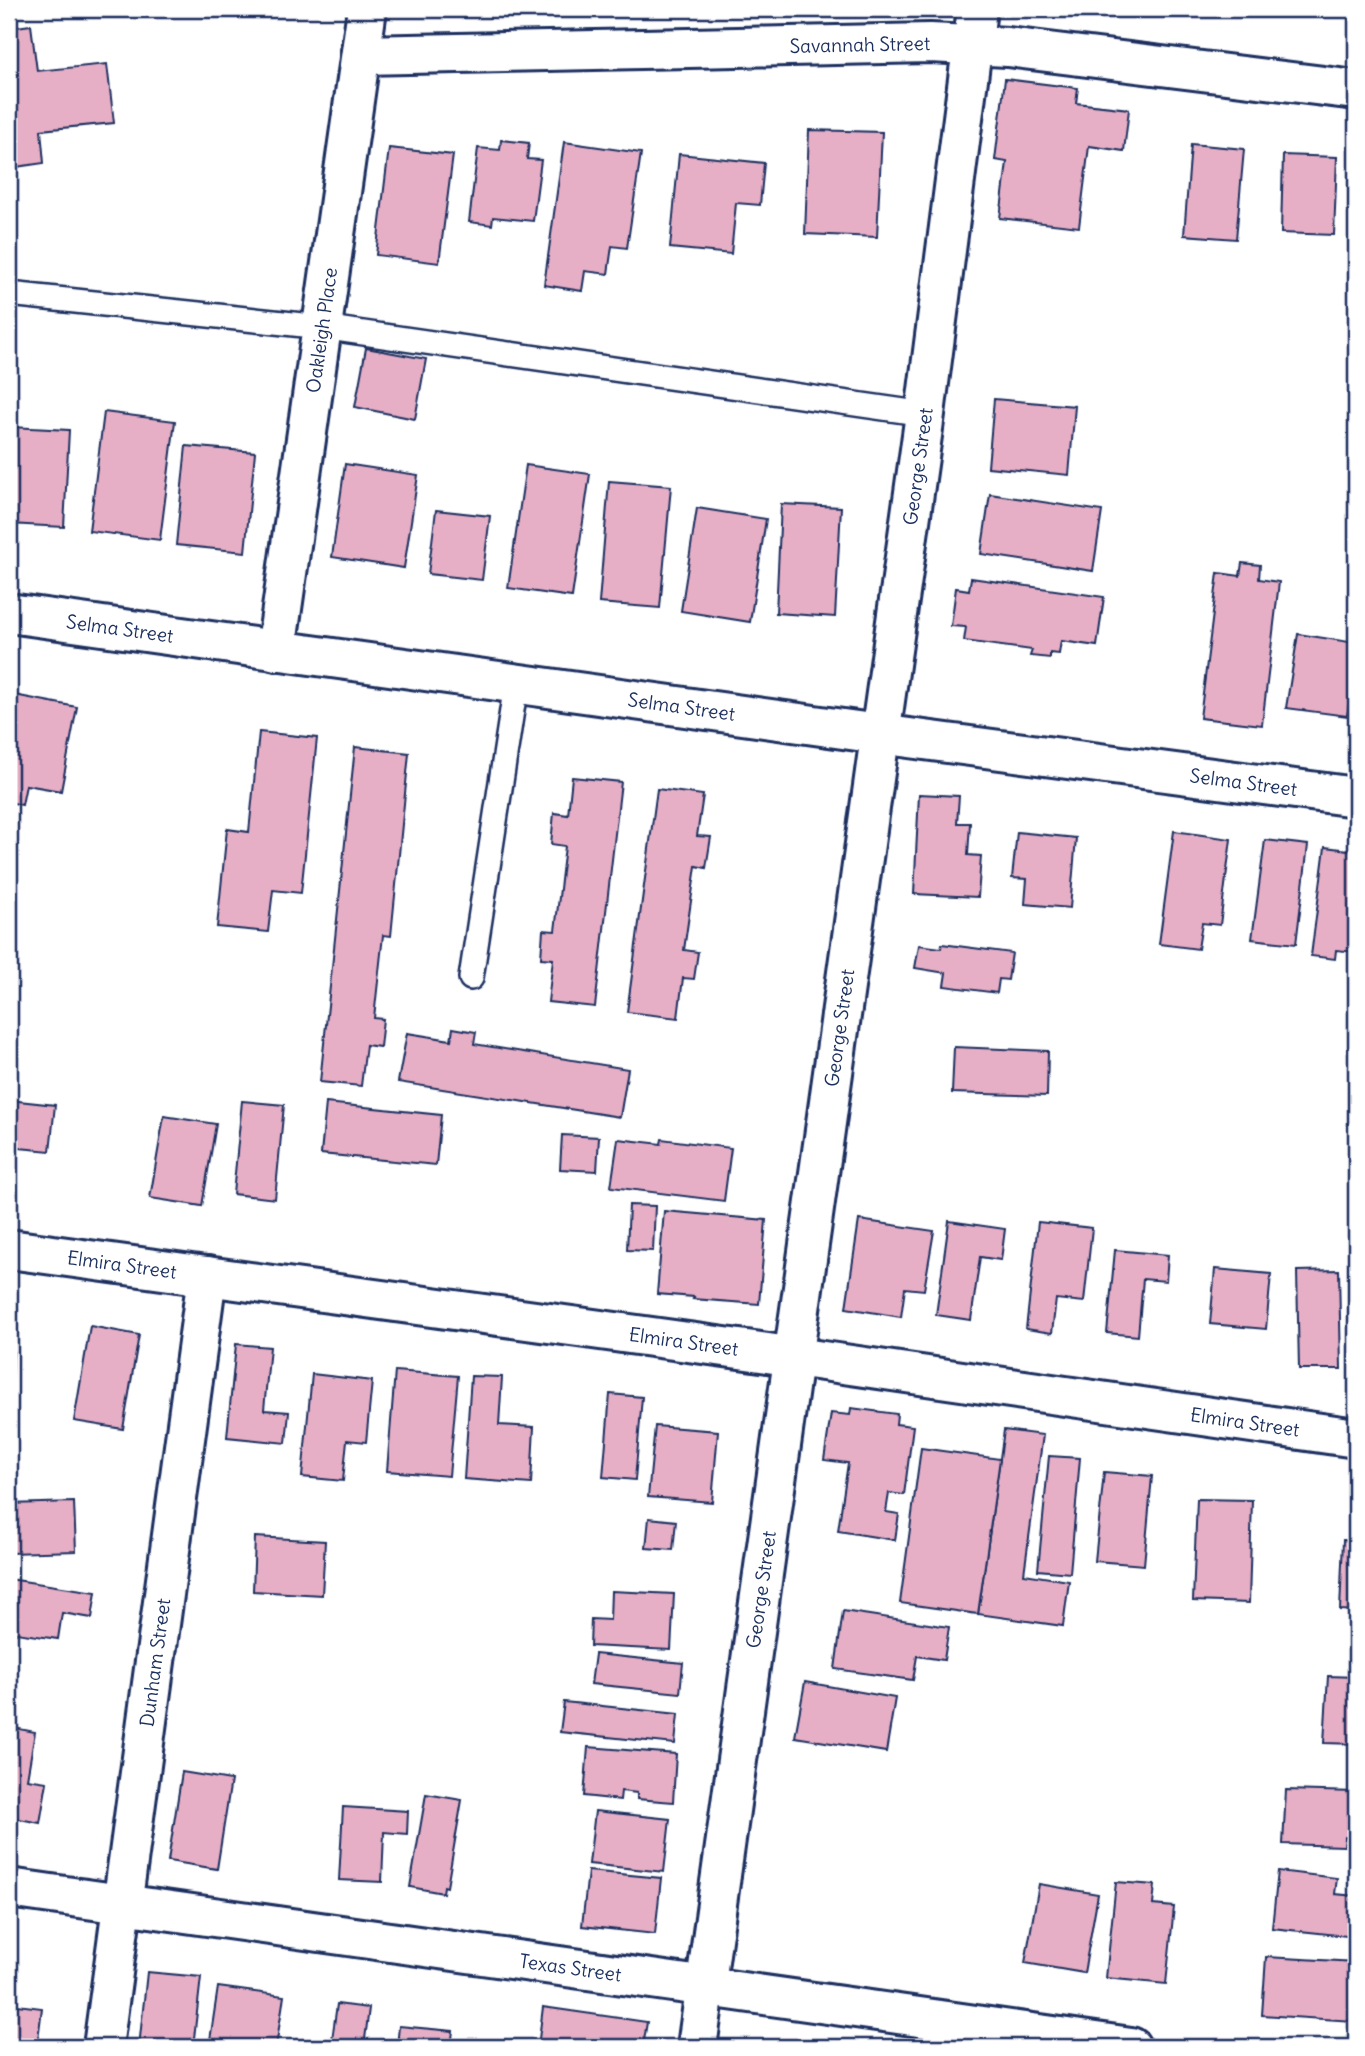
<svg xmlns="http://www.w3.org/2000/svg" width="1365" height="2056" font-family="Delius,sans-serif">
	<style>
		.building { fill: #e6afc6; stroke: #1b2f5e; stroke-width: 2 }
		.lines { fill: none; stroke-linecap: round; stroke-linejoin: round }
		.service-casing { stroke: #1b2f5e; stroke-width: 28 }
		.minor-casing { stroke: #1b2f5e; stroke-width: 44 }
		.tertiary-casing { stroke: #1b2f5e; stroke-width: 44 }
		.service { stroke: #fff; stroke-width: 23 }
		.minor { stroke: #fff; stroke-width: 38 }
		.tertiary { stroke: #fff; stroke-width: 38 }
		.labels { text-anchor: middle; stroke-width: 5; stroke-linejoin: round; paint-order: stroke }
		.street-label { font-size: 19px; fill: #1b2f5e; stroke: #fff }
	</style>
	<rect width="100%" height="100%" fill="#fff"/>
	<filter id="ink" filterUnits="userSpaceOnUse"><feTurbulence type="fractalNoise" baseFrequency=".0143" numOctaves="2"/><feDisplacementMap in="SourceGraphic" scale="14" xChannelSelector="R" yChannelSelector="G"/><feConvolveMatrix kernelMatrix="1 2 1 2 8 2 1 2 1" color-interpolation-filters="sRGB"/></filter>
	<g filter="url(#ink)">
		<g class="building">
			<polygon points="31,25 37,71 107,64 114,123 41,130 44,163 9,168 9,28"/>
			<polygon points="1005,79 1078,88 1076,103 1129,109 1124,151 1089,146 1079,227 1000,218 1007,162 995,160"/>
			<polygon points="809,130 882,132 877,237 805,234"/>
			<polygon points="501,140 529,143 527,159 541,160 533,221 493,217 492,225 469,222 478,148 500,150"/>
			<polygon points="564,142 641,153 627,248 612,246 608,274 585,271 582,291 544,285"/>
			<polygon points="1191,144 1244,149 1236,239 1184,235"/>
			<polygon points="389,148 453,155 439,263 376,255"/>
			<polygon points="679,154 764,163 760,205 736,203 731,254 670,248"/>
			<polygon points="1283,155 1337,157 1334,235 1281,233"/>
			<polygon points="366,348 426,359 415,419 355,407"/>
			<polygon points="994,399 1075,406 1069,475 988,467"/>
			<polygon points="104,412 175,421 160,540 89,531"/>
			<polygon points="11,427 69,430 64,527 9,524"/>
			<polygon points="186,446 255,452 245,552 176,545"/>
			<polygon points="345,464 418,475 404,568 332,557"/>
			<polygon points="526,465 590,474 572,597 508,588"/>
			<polygon points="609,481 671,486 660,608 599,603"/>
			<polygon points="990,494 1102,511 1093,571 981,554"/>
			<polygon points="781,504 841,507 835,617 776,613"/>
			<polygon points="697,508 766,519 750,622 681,611"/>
			<polygon points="436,510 490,516 482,580 428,574"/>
			<polygon points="1242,563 1260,565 1259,579 1279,582 1262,725 1200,718 1218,573 1240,576"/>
			<polygon points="971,578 1104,597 1097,646 1061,641 1059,654 1050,653 1050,658 1030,656 1032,650 964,641 966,627 951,626 956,588 969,590"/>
			<polygon points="1298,634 1356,643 1356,687 1352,686 1347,716 1286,708"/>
			<polygon points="9,694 77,707 61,791 26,785 22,805 9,802"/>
			<polygon points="259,732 317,738 301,893 273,890 268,932 217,927 227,829 249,832"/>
			<polygon points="355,747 409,753 391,936 383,935 374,1018 383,1019 380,1047 366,1045 361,1086 320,1082"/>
			<polygon points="572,777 621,782 595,1007 548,1002 553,959 541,958 543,930 555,931 565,846 551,844 554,813 568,815"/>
			<polygon points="657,789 703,795 697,836 711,837 706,868 696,866 684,950 698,952 694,979 683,978 678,1018 627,1012"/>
			<polygon points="919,794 959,796 957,823 970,823 968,855 981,856 978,897 914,894"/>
			<polygon points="1174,831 1231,839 1220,925 1202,923 1198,949 1159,944"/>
			<polygon points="1017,832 1076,838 1070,908 1025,904 1027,879 1012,878"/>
			<polygon points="1265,840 1308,845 1296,944 1252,939"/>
			<polygon points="1325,847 1356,851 1356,952 1336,950 1335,959 1311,956"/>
			<polygon points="942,944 1012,953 1008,980 999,979 997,993 944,986 946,973 915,968 919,945 941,948"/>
			<polygon points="453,1028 476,1032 474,1044 628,1069 620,1117 398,1082 407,1033 451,1040"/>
			<polygon points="954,1047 1048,1051 1047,1096 952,1093"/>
			<polygon points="9,1100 55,1105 50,1151 9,1147"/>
			<polygon points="242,1101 284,1105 275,1199 233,1194"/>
			<polygon points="326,1103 441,1115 436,1165 321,1154"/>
			<polygon points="164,1116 216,1124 202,1206 150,1198"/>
			<polygon points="562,1135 599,1137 597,1171 560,1169"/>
			<polygon points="618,1139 661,1144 662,1139 731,1148 724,1201 611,1187"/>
			<polygon points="629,1205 655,1206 653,1251 627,1250"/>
			<polygon points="664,1211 766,1220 759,1304 693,1299 694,1297 657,1294"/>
			<polygon points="859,1220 934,1231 924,1290 905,1288 901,1317 846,1308"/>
			<polygon points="949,1221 1005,1229 1001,1260 980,1257 971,1320 936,1315"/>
			<polygon points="1038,1222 1092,1228 1084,1302 1056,1299 1052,1333 1026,1329"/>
			<polygon points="1115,1250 1168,1255 1166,1281 1143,1279 1138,1336 1107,1333"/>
			<polygon points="1215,1269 1271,1274 1266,1329 1210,1324"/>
			<polygon points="1339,1270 1341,1369 1299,1369 1297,1271"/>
			<polygon points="90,1326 139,1335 123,1429 74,1421"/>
			<polygon points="9,1334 14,1335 10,1429 9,1429"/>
			<polygon points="236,1344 270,1347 264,1410 289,1412 286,1443 227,1437"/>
			<polygon points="395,1371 458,1376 449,1476 387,1471"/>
			<polygon points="312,1374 372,1381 366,1442 347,1440 343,1481 302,1477"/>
			<polygon points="471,1376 502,1377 499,1425 534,1427 531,1484 464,1479"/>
			<polygon points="610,1394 642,1397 635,1480 603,1477"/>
			<polygon points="851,1408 897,1414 896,1424 913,1426 904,1495 889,1493 886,1512 899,1514 895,1540 838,1531 848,1463 824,1460 831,1413 850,1415"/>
			<polygon points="655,1426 718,1431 712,1502 648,1497"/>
			<polygon points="1004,1430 1043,1435 1024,1574 1069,1581 1063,1626 978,1614"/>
			<polygon points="921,1448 1000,1459 978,1614 900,1603"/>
			<polygon points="1049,1456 1080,1458 1070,1573 1038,1570"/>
			<polygon points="1104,1472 1152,1476 1144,1565 1095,1561"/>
			<polygon points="1197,1499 1252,1500 1249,1603 1193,1601"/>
			<polygon points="74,1502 76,1551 9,1553 9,1504"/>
			<polygon points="649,1518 676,1521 673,1550 646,1548"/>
			<polygon points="255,1537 325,1541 322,1595 253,1591"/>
			<polygon points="1343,1540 1356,1541 1356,1611 1340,1610"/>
			<polygon points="9,1579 96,1592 92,1618 62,1613 58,1639 9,1632"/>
			<polygon points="611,1591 674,1594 671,1650 590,1646 591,1619 610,1620"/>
			<polygon points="843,1611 949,1627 944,1660 917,1656 913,1680 835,1669"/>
			<polygon points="595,1654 683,1663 680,1693 591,1684"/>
			<polygon points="1328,1676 1356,1677 1356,1744 1324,1743"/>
			<polygon points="805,1682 895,1698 886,1752 795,1737"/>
			<polygon points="564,1702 678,1714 675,1744 560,1732"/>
			<polygon points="9,1727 35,1732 27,1779 47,1782 40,1823 9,1817"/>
			<polygon points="588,1747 676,1754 673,1802 637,1799 637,1793 621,1791 620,1800 584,1796"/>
			<polygon points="182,1772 231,1780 217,1869 168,1861"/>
			<polygon points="1286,1790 1356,1792 1356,1838 1345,1837 1344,1846 1283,1844"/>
			<polygon points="426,1794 462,1800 447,1887 444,1886 443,1893 410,1887"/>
			<polygon points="343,1807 408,1811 407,1834 384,1832 382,1882 339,1880"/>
			<polygon points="595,1811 670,1819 664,1872 589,1864"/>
			<polygon points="588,1871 661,1878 655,1934 582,1926"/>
			<polygon points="1278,1871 1337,1878 1335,1894 1356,1896 1356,1937 1272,1928"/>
			<polygon points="1116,1882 1155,1885 1153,1905 1174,1907 1166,1984 1106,1978"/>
			<polygon points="1039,1884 1098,1894 1084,1973 1025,1963"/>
			<polygon points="1266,1957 1356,1962 1353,2021 1262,2015"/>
			<polygon points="147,1972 201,1977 193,2047 139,2047"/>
			<polygon points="218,1987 284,1996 276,2047 209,2047"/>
			<polygon points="9,2004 42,2008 37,2047 9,2043"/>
			<polygon points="337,2004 369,2008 364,2047 331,2047"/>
			<polygon points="543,2007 647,2022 643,2047 538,2047"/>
			<polygon points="399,2026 453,2031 451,2047 397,2047"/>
		</g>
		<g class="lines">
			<g class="service-casing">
				<g id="service">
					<polyline points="9,294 322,327 925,414"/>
					<polyline points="471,978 516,684"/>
				</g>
			</g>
			<g class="minor-casing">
				<g id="minor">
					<path id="s1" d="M361 55 930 43 1008 47 1356 90"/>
					<path id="s2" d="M9 613 879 734 1356 797"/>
					<path id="s3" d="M276 651 367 9"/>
					<path id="s4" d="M9 1249 754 1351 1356 1438"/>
					<path id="s5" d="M103 2047 207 1276"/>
					<path id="s6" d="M697 2047 925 414 977 9"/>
				</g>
			</g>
			<g class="tertiary-casing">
				<g id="tertiary">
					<path id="s7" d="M9 1888 1131 2047"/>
				</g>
			</g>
			<use href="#service" class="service"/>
			<use href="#minor" class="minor"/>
			<use href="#tertiary" class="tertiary"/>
		</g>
	</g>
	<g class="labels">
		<g class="street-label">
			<text dy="7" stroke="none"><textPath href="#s1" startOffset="499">Savannah Street</textPath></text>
			<text dy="7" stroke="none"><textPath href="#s3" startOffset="324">Oakleigh Place</textPath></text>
			<text dy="7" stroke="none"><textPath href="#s6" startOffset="1596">George Street</textPath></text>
			<text dy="7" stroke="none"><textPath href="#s2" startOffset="112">Selma Street</textPath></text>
			<text dy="7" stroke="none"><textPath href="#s2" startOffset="679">Selma Street</textPath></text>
			<text dy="7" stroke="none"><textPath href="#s2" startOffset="1246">Selma Street</textPath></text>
			<text dy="7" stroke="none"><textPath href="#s6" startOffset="1029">George Street</textPath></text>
			<text dy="7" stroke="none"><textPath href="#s4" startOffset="114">Elmira Street</textPath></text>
			<text dy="7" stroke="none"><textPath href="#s4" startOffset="681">Elmira Street</textPath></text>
			<text dy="7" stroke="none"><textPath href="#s4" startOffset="1248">Elmira Street</textPath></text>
			<text dy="7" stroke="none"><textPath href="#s6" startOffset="462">George Street</textPath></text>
			<text dy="7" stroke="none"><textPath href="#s5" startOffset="388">Dunham Street</textPath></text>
			<text dy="7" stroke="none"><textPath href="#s7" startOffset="567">Texas Street</textPath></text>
		</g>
	</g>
	<rect width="1365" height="2056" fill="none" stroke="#fff" stroke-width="35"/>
	<rect x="18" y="18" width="1330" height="2021" fill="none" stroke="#1b2f5e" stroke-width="2.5" filter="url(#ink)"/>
</svg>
